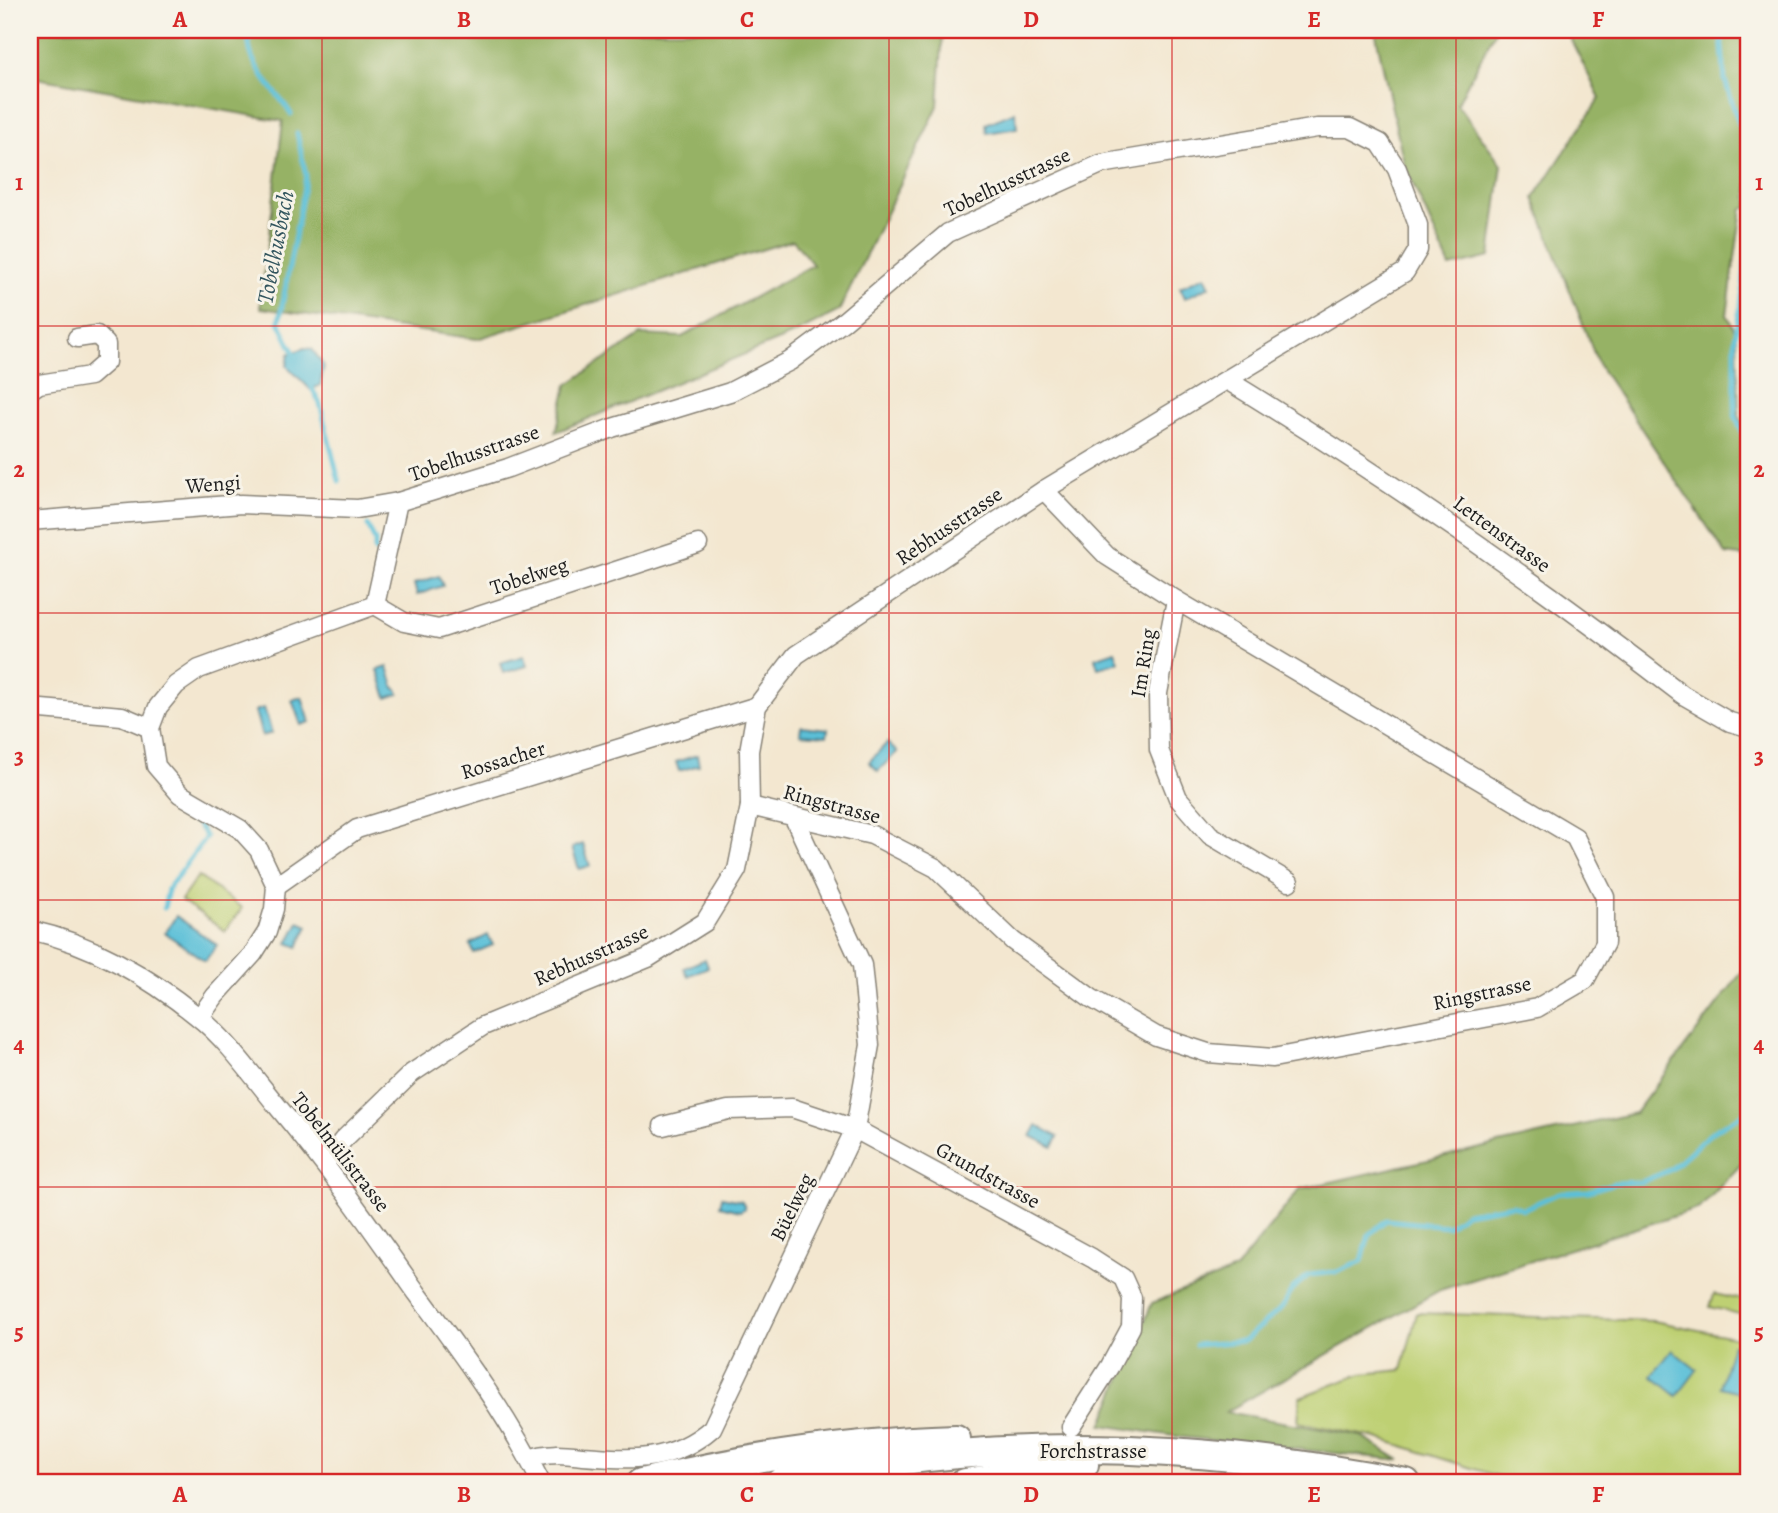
<svg xmlns="http://www.w3.org/2000/svg" width="1778" height="1513" font-family="Alegreya,serif">
	<style>
		.green { fill: #bed073; stroke: #6d7648; stroke-width: 2 }
		.forest { fill: #96b265; stroke: #596740; stroke-width: 2 }
		.water { fill: #5bc0d8; stroke: #3c6e7a; stroke-width: 2 }
		.lines { fill: none; stroke-linecap: round; stroke-linejoin: round }
		.stream { stroke: #5bc0d8; stroke-width: 5 }
		.minor-casing { stroke: #888276; stroke-width: 21 }
		.trunk-casing { stroke: #888276; stroke-width: 32 }
		.minor { stroke: #fff; stroke-width: 18 }
		.trunk { stroke: #fff; stroke-width: 28 }
		.grid { fill: none; stroke: #d62828; stroke-width: 2; stroke-opacity: 0.55 }
		.labels { text-anchor: middle; stroke-width: 6; stroke-linejoin: round; paint-order: stroke }
		.street-label { font-size: 21px; fill: #1c1c1c; stroke: #f7f3e8 }
		.water-label { font-size: 23px; font-style: italic; fill: #32555e; stroke: #f7f3e8 }
		.neatline { fill: none; stroke: #d62828; stroke-width: 2.5 }
		.grid-label { font-size: 23px; text-anchor: middle; font-weight: bold; fill: #d62828 }
	</style>
	<rect width="100%" height="100%" fill="#f7f3e8"/>
	<filter id="ink" filterUnits="userSpaceOnUse"><feTurbulence type="fractalNoise" baseFrequency=".0143" numOctaves="2"/><feDisplacementMap in="SourceGraphic" scale="14" xChannelSelector="R" yChannelSelector="G"/><feConvolveMatrix kernelMatrix="1 2 1 2 8 2 1 2 1" color-interpolation-filters="sRGB"/></filter>
	<filter id="wash" filterUnits="userSpaceOnUse"><feTurbulence type="fractalNoise" baseFrequency=".00686" numOctaves="4" result="noise"/><feDisplacementMap in="SourceGraphic" scale="28" xChannelSelector="R" yChannelSelector="G"/><feGaussianBlur stdDeviation="1.57" result="paint"/><feColorMatrix in="noise" values="0 0 0 0 0 0 0 0 0 0 0 0 0 0 0 0 0 1.4 0 .05"/><feComposite in="paint" operator="in"/></filter>
	<g filter="url(#wash)">
		<rect width="100%" height="100%" fill="#f3e7d0"/>
		<g class="green">
			<polygon points="198,876 242,908 225,931 181,900"/>
			<polygon points="1714,1294 1748,1301 1748,1316 1710,1307"/>
			<polygon points="1417,1313 1654,1321 1748,1340 1748,1483 1519,1483 1377,1438 1298,1422 1300,1397 1361,1374 1402,1370"/>
		</g>
		<g class="forest">
			<polygon points="30,30 943,30 938,106 839,311 796,333 556,432 567,385 641,335 682,337 813,265 793,240 477,339 260,308 283,121 30,77"/>
			<polygon points="1375,30 1496,30 1457,104 1502,165 1490,257 1450,267 1404,164"/>
			<polygon points="1566,30 1748,30 1748,208 1742,208 1727,315 1737,334 1739,415 1748,436 1748,557 1726,554 1599,366 1534,198 1600,98"/>
			<polygon points="1748,964 1748,1157 1700,1208 1440,1290 1226,1412 1361,1436 1400,1460 1181,1437 1102,1425 1152,1303 1235,1270 1300,1189 1635,1113"/>
		</g>
		<g class="water">
			<polygon points="1015,112 1017,128 987,133 986,124"/>
			<polygon points="1205,276 1210,286 1185,298 1180,287"/>
			<polygon points="304,348 312,349 324,366 320,385 311,390 287,366 289,354"/>
			<polygon points="439,576 443,586 417,595 414,584"/>
			<polygon points="1115,651 1119,662 1098,668 1095,658"/>
			<polygon points="524,656 527,666 503,673 500,663"/>
			<polygon points="388,667 395,689 397,689 399,694 387,698 378,670"/>
			<polygon points="302,697 310,722 301,725 292,700"/>
			<polygon points="264,708 272,733 262,736 255,711"/>
			<polygon points="801,726 828,729 827,736 800,734"/>
			<polygon points="887,743 897,752 878,771 869,762"/>
			<polygon points="697,755 699,765 679,771 676,762"/>
			<polygon points="583,844 590,866 579,869 572,848"/>
			<polygon points="176,916 217,945 205,961 165,933"/>
			<polygon points="299,922 308,926 298,947 288,943"/>
			<polygon points="488,935 493,945 474,953 470,944"/>
			<polygon points="705,959 708,967 688,976 684,968"/>
			<polygon points="1037,1125 1058,1137 1053,1147 1031,1136"/>
			<polygon points="722,1197 742,1201 745,1208 740,1211 720,1206"/>
			<polygon points="1732,1344 1748,1348 1748,1394 1720,1387"/>
			<polygon points="1672,1350 1697,1370 1677,1396 1652,1376"/>
		</g>
		<g class="lines">
			<g class="stream">
				<path d="M249 30C244 65 274 86 291 114"/>
				<polyline points="1718,30 1721,36 1725,80 1748,152"/>
				<polyline points="1748,228 1743,291 1735,338 1735,415 1748,445"/>
				<polyline points="296,357 279,322 306,176 297,133"/>
				<polyline points="310,384 320,404 339,481"/>
				<polyline points="368,526 375,541 375,551"/>
				<polyline points="164,908 168,889 206,837 197,823 169,802"/>
				<polyline points="1196,1345 1244,1341 1276,1313 1285,1304 1292,1289 1309,1275 1337,1272 1362,1261 1369,1235 1386,1220 1448,1226 1466,1213 1513,1205 1523,1209 1559,1193 1589,1191 1614,1183 1641,1182 1670,1170 1712,1132 1744,1113 1748,1106"/>
			</g>
		</g>
	</g>
	<g filter="url(#ink)">
		<g class="lines">
			<g class="minor-casing">
				<g id="minor">
					<path d="M1227 380C1384 476 1537 582 1683 695L1730 722 1748 727"/>
					<polyline points="30,390 39,384 90,376 106,362 106,344 97,335 77,338"/>
					<polyline points="30,521 241,504 357,509 398,502"/>
					<polyline points="1176,600 1158,693 1159,750 1178,798 1210,835 1289,882"/>
					<polyline points="375,605 404,622 439,629 698,544"/>
					<polyline points="30,708 122,716 150,728"/>
					<polyline points="750,806 872,835 936,868 1013,941 1091,998 1156,1036 1208,1053 1273,1058 1537,1008 1585,980 1605,943 1605,897 1575,837 1176,600 1107,556 1044,490"/>
					<polyline points="276,886 357,829 757,706"/>
					<path d="M30 930C93 944 146 975 197 1016 225 1037 255 1079 278 1107 328 1166 372 1229 417 1293 462 1354 508 1415 541 1483"/>
					<polyline points="200,1017 215,996 253,954 267,932 274,909 276,886 259,850 240,829 180,794 156,766 150,728 158,707 176,685 199,669 375,605 398,502 508,468 612,428 730,392 790,361 844,321 948,233 1101,164 1317,128 1350,128 1380,143 1397,169 1418,225 1418,250 1405,272 1044,490 796,655 757,706 749,751 750,806 737,870 705,922 648,958 483,1026 412,1073 343,1140 325,1163"/>
					<polyline points="663,1126 728,1110 792,1108 855,1129 1092,1258 1123,1278 1132,1298 1131,1327 1110,1366 1071,1427"/>
					<path d="M529 1459C547 1452 564 1454 583 1456 633 1460 672 1463 712 1428L855 1129 870 1045 862 965 794 818"/>
				</g>
			</g>
			<g class="trunk-casing">
				<g id="trunk">
					<path d="M641 1483C744 1458 850 1442 956 1439"/>
					<path d="M780 1483C985 1433 1201 1443 1406 1483"/>
					<polyline points="965,1483 1084,1465"/>
				</g>
			</g>
			<use href="#minor" class="minor"/>
			<use href="#trunk" class="trunk"/>
		</g>
	</g>
	<path class="grid" d="M322 30V1483M606 30V1483M889 30V1483M1172 30V1483M1456 30V1483M30 326H1748M30 613H1748M30 900H1748M30 1187H1748"/>
	<g class="labels">
		<g class="street-label">
			<text transform="translate(1007 182) rotate(-25)" y="7">Tobelhusstrasse</text>
			<text transform="translate(474 453) rotate(-19)" y="7">Tobelhusstrasse</text>
			<text transform="translate(213 484) rotate(-4)" y="7">Wengi</text>
			<text transform="translate(949 526) rotate(-34)" y="7">Rebhusstrasse</text>
			<text transform="translate(1502 534) rotate(36)" y="7">Lettenstrasse</text>
			<text transform="translate(529 576) rotate(-18)" y="7">Tobelweg</text>
			<text transform="translate(1143 663) rotate(-81)" y="7">Im Ring</text>
			<text transform="translate(503 760) rotate(-17)" y="7">Rossacher</text>
			<text transform="translate(832 804) rotate(15)" y="7">Ringstrasse</text>
			<text transform="translate(591 955) rotate(-24)" y="7">Rebhusstrasse</text>
			<text transform="translate(1482 993) rotate(-12)" y="7">Ringstrasse</text>
			<text transform="translate(341 1152) rotate(52)" y="7">Tobelmülistrasse</text>
			<text transform="translate(988 1175) rotate(29)" y="7">Grundstrasse</text>
			<text transform="translate(792 1207) rotate(-64)" y="7">Büelweg</text>
			<text x="1093" y="1458">Forchstrasse</text>
		</g>
		<g class="water-label">
			<text transform="translate(275 247) rotate(-79)" y="8">Tobelhusbach</text>
		</g>
	</g>
	<rect width="1778" height="1513" fill="none" stroke="#f7f3e8" stroke-width="77"/>
	<rect x="38" y="38" width="1702" height="1436" class="neatline"/>
	<g class="grid-label">
		<text x="180" y="27">A</text>
		<text x="464" y="27">B</text>
		<text x="747" y="27">C</text>
		<text x="1031" y="27">D</text>
		<text x="1314" y="27">E</text>
		<text x="1598" y="27">F</text>
		<text x="19" y="190">1</text>
		<text x="1759" y="190">1</text>
		<text x="19" y="477">2</text>
		<text x="1759" y="477">2</text>
		<text x="19" y="764">3</text>
		<text x="1759" y="764">3</text>
		<text x="19" y="1052">4</text>
		<text x="1759" y="1052">4</text>
		<text x="19" y="1339">5</text>
		<text x="1759" y="1339">5</text>
		<text x="180" y="1502">A</text>
		<text x="464" y="1502">B</text>
		<text x="747" y="1502">C</text>
		<text x="1031" y="1502">D</text>
		<text x="1314" y="1502">E</text>
		<text x="1598" y="1502">F</text>
	</g>
</svg>
